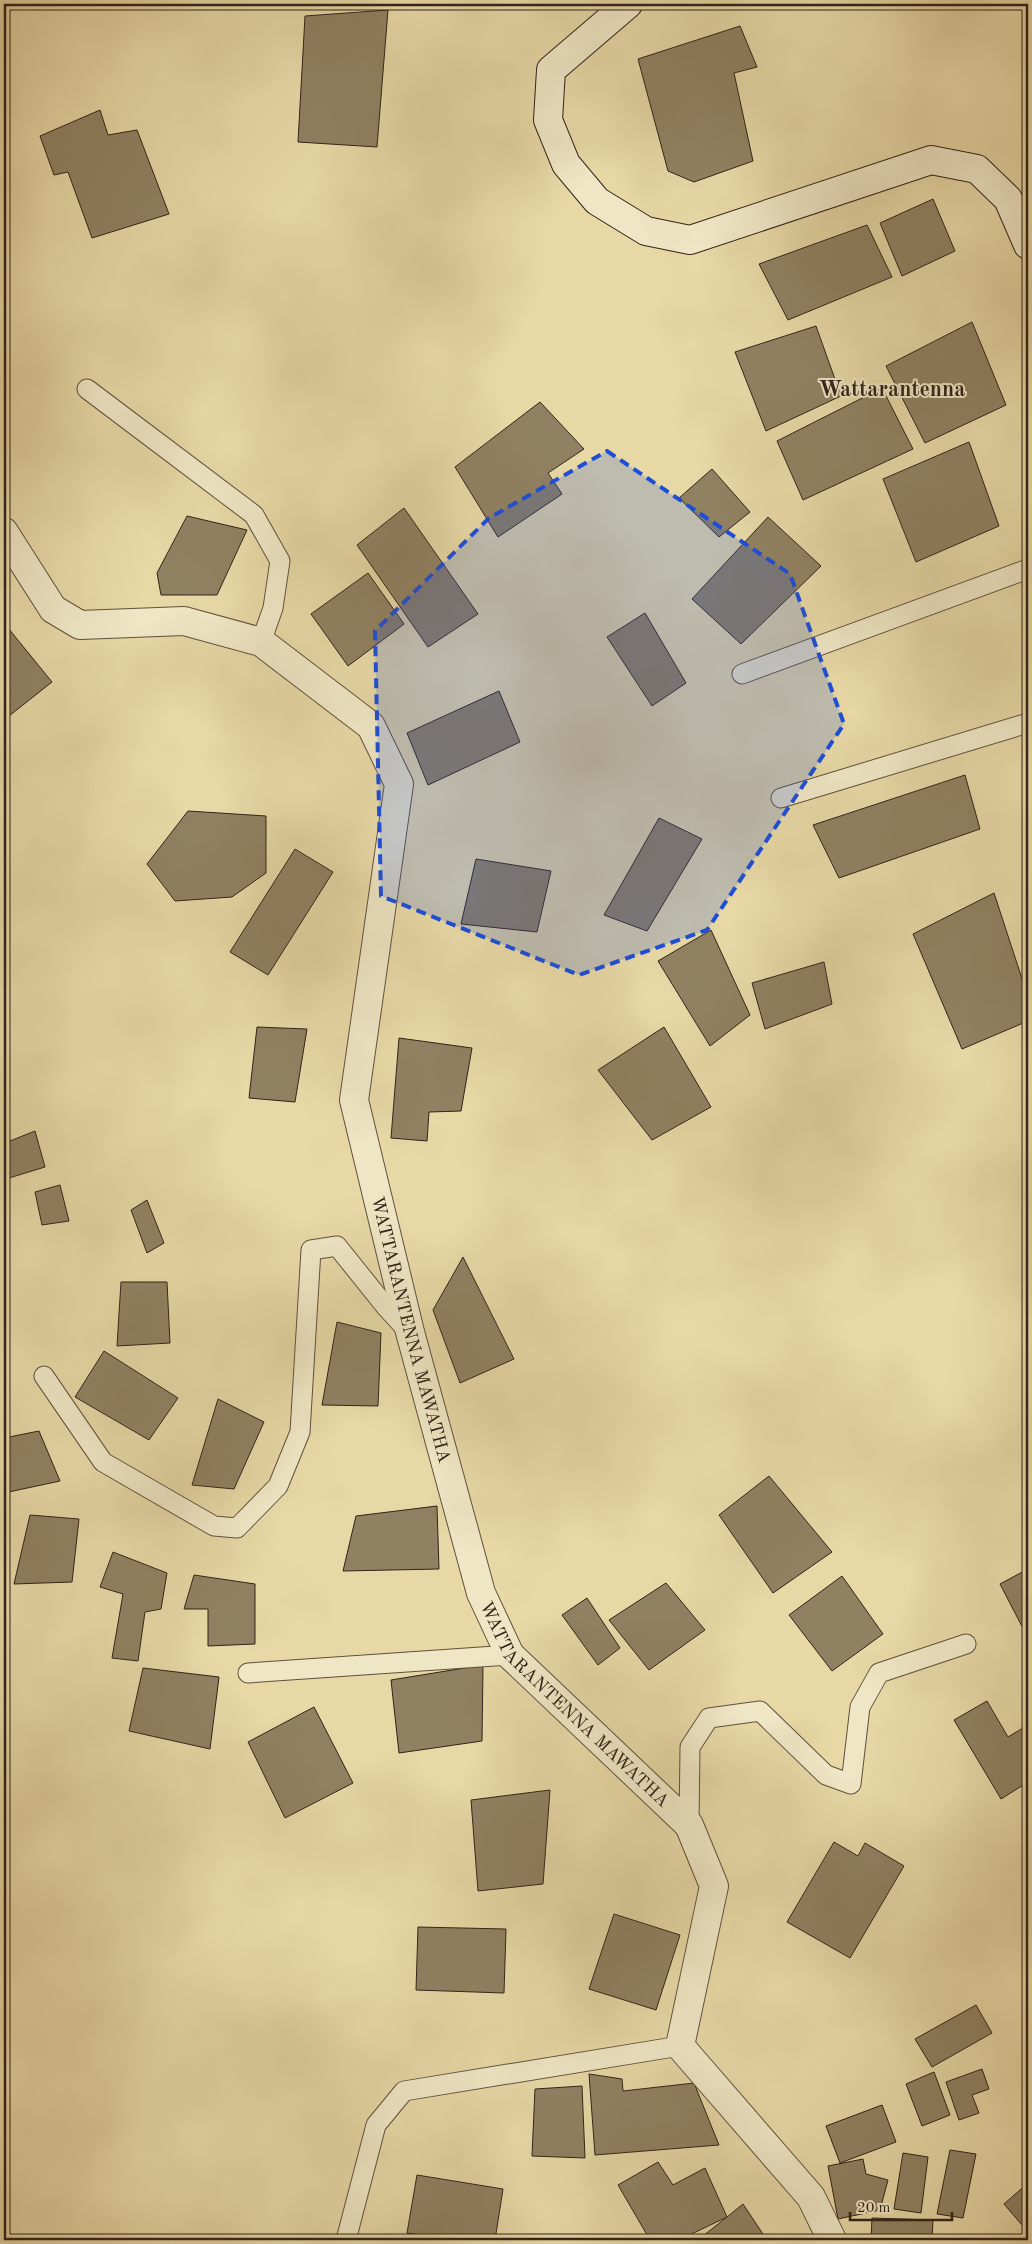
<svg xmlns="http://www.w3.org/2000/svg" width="1032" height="2244" font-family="'Old Standard TT',serif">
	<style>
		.building { fill: #908162; stroke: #322318 }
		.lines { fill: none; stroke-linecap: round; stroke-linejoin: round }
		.lane-casing { stroke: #5f503c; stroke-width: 21 }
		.street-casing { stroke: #5f503c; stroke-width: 30 }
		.secondary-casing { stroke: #322318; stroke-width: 30 }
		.lane { stroke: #efe6c5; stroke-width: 19 }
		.street { stroke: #efe6c5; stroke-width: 28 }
		.secondary { stroke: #efe6c5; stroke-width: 28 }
		.marked { fill: #1d4ed8; fill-opacity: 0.2; stroke: #1d4ed8; stroke-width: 4; stroke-dasharray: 10 6; stroke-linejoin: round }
		.labels { text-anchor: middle; stroke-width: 4; stroke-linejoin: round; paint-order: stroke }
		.street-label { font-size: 18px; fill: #322318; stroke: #efe6c5 }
		.district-label { font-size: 22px; font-weight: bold; fill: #322318; stroke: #efe6c5 }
	</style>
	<rect width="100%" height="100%" fill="#e7d8a6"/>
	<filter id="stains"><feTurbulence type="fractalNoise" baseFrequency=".004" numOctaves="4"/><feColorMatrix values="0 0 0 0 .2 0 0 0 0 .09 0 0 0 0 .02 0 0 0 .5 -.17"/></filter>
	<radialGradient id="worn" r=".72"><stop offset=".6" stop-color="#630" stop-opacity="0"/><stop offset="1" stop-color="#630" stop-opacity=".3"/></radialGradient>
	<g class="building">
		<polygon points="388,10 377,147 298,142 305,16"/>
		<polygon points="740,26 757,67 734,73 753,161 694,182 668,171 638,59"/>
		<polygon points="100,110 108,135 137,130 169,214 92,238 68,172 54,175 40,136"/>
		<polygon points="933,199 955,251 902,276 880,223"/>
		<polygon points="867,225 892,277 788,320 759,264"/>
		<polygon points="972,322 1006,405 925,443 886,366"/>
		<polygon points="816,326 841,396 766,431 735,352"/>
		<polygon points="882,388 913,449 803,500 777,441"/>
		<polygon points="540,402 584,449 548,473 562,494 498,537 455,467"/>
		<polygon points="969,442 999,526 916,562 883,479"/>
		<polygon points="712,469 750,512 719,537 679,498"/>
		<polygon points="404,508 478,614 428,647 357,545"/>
		<polygon points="187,516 247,530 217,595 161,595 157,573"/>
		<polygon points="768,517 821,566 741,644 692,599"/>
		<polygon points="368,573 404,624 348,666 311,614"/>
		<polygon points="645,613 686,683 652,706 607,637"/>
		<polygon points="4,623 52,682 4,720"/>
		<polygon points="499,691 520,742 428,785 407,733"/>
		<polygon points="965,775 980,829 839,878 813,825"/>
		<polygon points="188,811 266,816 266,873 232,897 175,901 147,864"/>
		<polygon points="659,818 702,839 647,931 604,915"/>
		<polygon points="295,849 333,872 268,975 230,952"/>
		<polygon points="476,859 551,871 537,932 461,924"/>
		<polygon points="994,893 1028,997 1028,1021 962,1049 913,934"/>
		<polygon points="711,930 750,1015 710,1046 658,961"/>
		<polygon points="824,962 832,1004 765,1029 752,983"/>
		<polygon points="257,1027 307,1029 295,1102 249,1098"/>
		<polygon points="664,1027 711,1107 652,1140 598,1070"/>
		<polygon points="399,1038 472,1048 461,1111 429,1112 427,1141 391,1138"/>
		<polygon points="35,1131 45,1167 9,1178 5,1143"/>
		<polygon points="60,1185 69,1221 42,1225 35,1192"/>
		<polygon points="147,1200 164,1243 147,1253 131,1210"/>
		<polygon points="463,1257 514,1359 460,1383 433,1310"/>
		<polygon points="121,1282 167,1282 170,1343 117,1346"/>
		<polygon points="337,1322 381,1333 378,1406 322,1405"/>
		<polygon points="104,1351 178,1398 149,1440 75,1397"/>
		<polygon points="218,1399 264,1422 234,1489 192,1485"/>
		<polygon points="39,1431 60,1481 4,1493 4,1438"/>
		<polygon points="769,1476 832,1552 773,1593 719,1515"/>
		<polygon points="437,1506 439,1569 343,1571 356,1516"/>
		<polygon points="30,1515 79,1519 72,1582 14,1584"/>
		<polygon points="113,1552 167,1573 161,1609 145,1612 138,1661 112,1658 123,1594 100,1587"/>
		<polygon points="1028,1569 1028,1638 1000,1584"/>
		<polygon points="194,1575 255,1584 255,1644 208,1646 208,1609 184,1609"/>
		<polygon points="842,1576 883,1634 832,1671 789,1615"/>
		<polygon points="666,1583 705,1630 649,1670 609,1620"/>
		<polygon points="587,1598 620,1648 598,1665 562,1615"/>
		<polygon points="483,1665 482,1741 399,1753 391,1680"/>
		<polygon points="143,1668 219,1677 210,1749 129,1731"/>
		<polygon points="987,1701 1008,1737 1028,1725 1028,1782 1001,1799 954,1720"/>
		<polygon points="314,1707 353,1783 285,1818 248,1742"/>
		<polygon points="550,1790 543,1884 478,1891 471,1800"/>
		<polygon points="834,1842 858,1856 865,1843 904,1866 850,1958 787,1922"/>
		<polygon points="614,1914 680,1935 656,2010 589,1989"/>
		<polygon points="418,1927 506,1929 504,1993 416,1990"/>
		<polygon points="976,2005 992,2033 932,2067 915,2039"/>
		<polygon points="982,2069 989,2089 972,2095 979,2113 959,2120 946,2082"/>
		<polygon points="934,2072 950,2115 922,2126 906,2084"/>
		<polygon points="589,2074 622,2079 623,2091 694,2083 719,2145 595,2155"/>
		<polygon points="582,2086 585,2158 532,2156 535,2089"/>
		<polygon points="882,2105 896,2142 840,2163 826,2126"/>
		<polygon points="950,2150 976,2154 963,2218 937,2214"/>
		<polygon points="903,2153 928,2157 921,2213 894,2209"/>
		<polygon points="863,2159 866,2174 888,2180 880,2210 838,2219 828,2166"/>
		<polygon points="658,2162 673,2185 705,2168 727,2217 679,2240 650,2240 618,2185"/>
		<polygon points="417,2175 503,2189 495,2240 454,2240 407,2233"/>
		<polygon points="1028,2183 1028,2219 1022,2225 1004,2204"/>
		<polygon points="743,2204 767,2240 698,2240 727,2217"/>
		<polygon points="872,2218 933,2220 932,2240 871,2240"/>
	</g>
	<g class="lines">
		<g class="lane-casing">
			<g id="lane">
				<polyline points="87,389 254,515 280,561 273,608 261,642"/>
				<polyline points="742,674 1028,569"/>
				<polyline points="781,798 1028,723"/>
				<polyline points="44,1376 103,1462 214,1526 237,1528 278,1486 300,1432 311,1250 337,1246 386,1307 407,1330"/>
				<polyline points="248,1673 510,1655"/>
				<polyline points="689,1825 690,1747 709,1718 760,1711 826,1775 851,1784 860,1707 879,1673 966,1644"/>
				<polyline points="346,2240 376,2125 404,2091 680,2046"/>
			</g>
		</g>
		<g class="street-casing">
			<g id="street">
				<path id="s1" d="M4 532 53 609 80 625 184 621 261 642 371 726 399 784 354 1100 410 1332 481 1593 510 1655 689 1825 714 1886 680 2046 811 2197 832 2240"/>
			</g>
		</g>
		<g class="secondary-casing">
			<polyline id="secondary" points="628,4 551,70 548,120 566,164 597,201 646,231 690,240 931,160 977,169 1008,199 1028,245"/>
		</g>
		<use href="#lane" class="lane"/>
		<use href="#street" class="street"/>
		<use href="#secondary" class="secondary"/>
	</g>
	<path class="marked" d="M607 451 790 574 844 724 707 930 579 975 381 896 375 631 489 518Z"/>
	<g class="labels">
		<g class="street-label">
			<text dy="6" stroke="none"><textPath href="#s1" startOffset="1065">WATTARANTENNA MAWATHA</textPath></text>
			<text dy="6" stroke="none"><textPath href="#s1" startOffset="1485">WATTARANTENNA MAWATHA</textPath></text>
		</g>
		<g class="district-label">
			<text x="892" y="396">Wattarantenna</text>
		</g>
	</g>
	<rect width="1032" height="2244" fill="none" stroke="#e7d8a6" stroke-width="20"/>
	<rect x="5" y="5" width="1022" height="2234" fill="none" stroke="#322318" stroke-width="2.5"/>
	<rect x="10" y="10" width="1012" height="2224" fill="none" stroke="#322318"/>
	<path d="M850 2212v8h102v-8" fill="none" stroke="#322318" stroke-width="2.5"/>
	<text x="857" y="2212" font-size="15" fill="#322318" stroke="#efe6c5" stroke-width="4" paint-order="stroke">20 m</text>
	<rect width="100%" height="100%" filter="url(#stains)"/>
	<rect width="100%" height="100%" fill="url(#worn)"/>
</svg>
